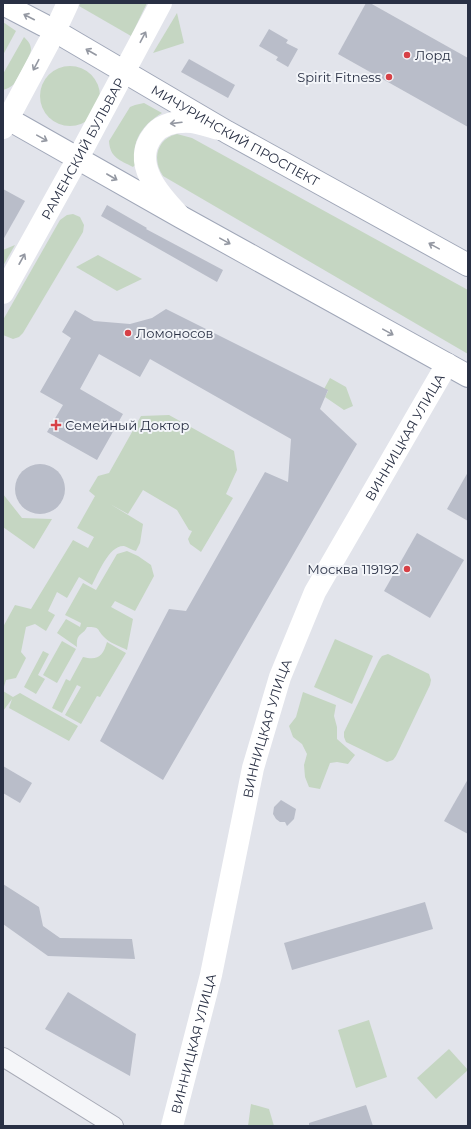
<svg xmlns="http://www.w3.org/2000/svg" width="471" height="1129" font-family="Montserrat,sans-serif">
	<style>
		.green { fill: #c5d6c2 }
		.building { fill: #b9bdc9 }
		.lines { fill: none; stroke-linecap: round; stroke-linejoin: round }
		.street-casing { stroke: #a7aab6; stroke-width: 20 }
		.primary-casing { stroke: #a0a7b8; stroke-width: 24 }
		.street { stroke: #f5f6f9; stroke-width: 18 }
		.secondary { stroke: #fff; stroke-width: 22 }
		.primary { stroke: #fff; stroke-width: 22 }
		.oneway { stroke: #9498a2 }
		.poi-dot { fill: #d74046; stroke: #f2f4f8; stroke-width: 1.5 }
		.labels { text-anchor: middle; stroke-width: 4; stroke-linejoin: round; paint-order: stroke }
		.poi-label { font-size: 13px; fill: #293044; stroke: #f2f4f8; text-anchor: start }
		.street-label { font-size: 13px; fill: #293044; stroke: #f2f4f8 }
	</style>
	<rect width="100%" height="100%" fill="#e2e4eb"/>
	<g class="green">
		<polygon points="81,3 147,3 131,36 79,6"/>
		<polygon points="177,13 184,43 153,53"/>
		<polygon points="3,22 16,31 3,55"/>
		<path d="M24 37C28 41 31 44 31 50 30 57 18 77 14 84 11 87 7 89 3 90V74Z"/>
		<circle cx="70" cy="96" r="30"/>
		<path d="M144 103 162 113C142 125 131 141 135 165L133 167C120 160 110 158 109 141L130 107 135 105Z"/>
		<path d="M177 134 192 138 468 290V354L163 176C152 160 156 139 177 134Z"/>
		<polygon points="73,214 80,217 84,225 83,232 23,333 19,337 13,339 3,335 3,320 60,220 67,215"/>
		<polygon points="15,245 3,266 3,250"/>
		<polygon points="98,255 142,279 117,291 76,267"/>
		<polygon points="330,378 346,387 353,406 344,410 325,397 328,391 324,389"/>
		<path d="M169 415 234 451 237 470 226 494 233 498 201 552 190 544 188 539 192 531 189 530 177 510 143 490 128 514 110 504 143 524 140 543 136 551C132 550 127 547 124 546 109 545 98 574 92 585L79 577 67 598 57 592 48 611 55 615 46 631 35 624 26 627 21 652 26 658 16 678 6 680 3 690V627L15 605 31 609 73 540 88 548 94 537 77 528 95 496 89 491 98 476 109 473 141 416Z"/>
		<polygon points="3,494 22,518 52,519 34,549 3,527"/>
		<path d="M127 551 138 556 151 565 154 576 135 611 115 601 111 607 133 619 127 650C120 646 109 643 104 637 96 629 101 627 87 627 83 636 76 632 77 647L57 633 66 619 80 627 81 623 65 615 83 583 96 590 117 554Z"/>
		<polygon points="335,639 373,656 352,704 314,687"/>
		<polygon points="62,641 76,649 57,683 43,675"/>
		<path d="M107 642 126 653 100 697 97 696 81 724 65 715 81 687 77 685 62 713 52 708 66 679 70 681 83 657C98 661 103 656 107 642Z"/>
		<polygon points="43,651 49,654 38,675 45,679 36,694 24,687"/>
		<polygon points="388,654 429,674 431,680 430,685 396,756 393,760 387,762 346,742 344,737 344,732 379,660 382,656"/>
		<polygon points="3,691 13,697 20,693 78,726 69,741 9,708 12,699 3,711"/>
		<polygon points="303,692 336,705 334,716 337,727 337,739 355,755 348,764 337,762 330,763 320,789 309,787 305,777 304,765 307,754 302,744 293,737 289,726 296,717"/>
		<polygon points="369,1020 387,1077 356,1088 338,1030"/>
		<polygon points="449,1049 468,1070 436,1099 417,1078"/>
		<polygon points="251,1104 269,1109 274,1126 248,1126"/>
	</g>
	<g class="building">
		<polygon points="366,3 370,3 468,58 468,127 338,54"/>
		<polygon points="269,29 288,40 286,43 298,49 288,67 276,60 278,57 259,46"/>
		<polygon points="189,59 235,85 228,98 181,72"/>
		<polygon points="3,189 25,201 3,240"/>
		<polygon points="107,205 147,228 146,229 223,270 217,282 101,216"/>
		<polygon points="166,309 328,390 320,409 357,444 163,780 100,741 169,609 186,611 265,472 288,482 291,439 150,359 140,377 99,354 80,389 123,414 97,460 47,432 63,405 40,392 71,338 62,332 75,310 94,321 130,324 152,318"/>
		<circle cx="40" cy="489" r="25"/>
		<polygon points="468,472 468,521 447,509"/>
		<polygon points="417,533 464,560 430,618 384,591"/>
		<polygon points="3,766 32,783 20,803 3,793"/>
		<polygon points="468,779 468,834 444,821"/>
		<polygon points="281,800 296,809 294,819 287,826 285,822 280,822 276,819 273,814 274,807"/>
		<polygon points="3,884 39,907 43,926 60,938 132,939 135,959 48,956 3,924"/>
		<polygon points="425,902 433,929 292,970 284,943"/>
		<polygon points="68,992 136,1034 130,1076 45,1029"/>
		<polygon points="366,1105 373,1126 309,1126 309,1123"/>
	</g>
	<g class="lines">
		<g class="street-casing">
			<polyline id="street" points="3,1057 114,1126"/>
		</g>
		<g class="primary-casing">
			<g id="primary">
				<path id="s3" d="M3 4 55 31 227 132 468 265"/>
				<polyline points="3,116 181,217 468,376"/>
			</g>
		</g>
		<use href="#street" class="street"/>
		<g class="secondary">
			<polyline points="3,128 55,31 68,3"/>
			<path d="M178 214C159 194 131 163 153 135 162 123 177 121 192 122 201 123 210 127 219 129"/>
			<path id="s1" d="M3 293 78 158 161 3"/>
			<path id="s2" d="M172 1126 211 975 253 768 280 677 315 592 447 364"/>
		</g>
		<use href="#primary" class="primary"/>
	</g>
	<defs><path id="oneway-shaft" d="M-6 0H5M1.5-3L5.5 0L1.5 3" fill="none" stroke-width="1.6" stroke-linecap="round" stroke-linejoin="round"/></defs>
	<g class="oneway">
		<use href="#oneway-shaft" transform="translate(29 17) rotate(-153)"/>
		<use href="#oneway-shaft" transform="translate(143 37) rotate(-62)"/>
		<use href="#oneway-shaft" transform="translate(91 52) rotate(-150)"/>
		<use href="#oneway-shaft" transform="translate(36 65) rotate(118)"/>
		<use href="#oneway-shaft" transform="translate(176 123) rotate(173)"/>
		<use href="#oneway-shaft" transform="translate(42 138) rotate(29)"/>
		<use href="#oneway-shaft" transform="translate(112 177) rotate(30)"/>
		<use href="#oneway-shaft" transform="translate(225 241) rotate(29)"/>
		<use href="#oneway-shaft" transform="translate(434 246) rotate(-151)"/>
		<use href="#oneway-shaft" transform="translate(22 259) rotate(-61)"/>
		<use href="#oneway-shaft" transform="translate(388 332) rotate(29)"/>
	</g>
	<g class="poi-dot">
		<circle cx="407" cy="55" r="4"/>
		<circle cx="389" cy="77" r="4"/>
		<circle cx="128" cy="333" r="4"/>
		<path d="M54 419h4v4h4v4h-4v4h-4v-4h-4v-4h4z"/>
		<circle cx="407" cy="569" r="4"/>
	</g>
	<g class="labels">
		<g class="poi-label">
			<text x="415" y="60">Лорд</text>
			<text x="381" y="82" text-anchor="end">Spirit Fitness</text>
			<text x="136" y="338">Ломоносов</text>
			<text x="65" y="430">Семейный Доктор</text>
			<text x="399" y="574" text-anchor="end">Москва 119192</text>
		</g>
		<g class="street-label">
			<text dy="5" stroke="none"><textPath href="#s3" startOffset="267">МИЧУРИНСКИЙ ПРОСПЕКТ</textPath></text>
			<text dy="5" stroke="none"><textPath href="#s1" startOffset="165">РАМЕНСКИЙ БУЛЬВАР</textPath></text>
			<text dy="5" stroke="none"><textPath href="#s2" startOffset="733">ВИННИЦКАЯ УЛИЦА</textPath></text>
			<text dy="5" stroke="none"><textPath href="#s2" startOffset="409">ВИННИЦКАЯ УЛИЦА</textPath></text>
			<text dy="5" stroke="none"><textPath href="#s2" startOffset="85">ВИННИЦКАЯ УЛИЦА</textPath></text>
		</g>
	</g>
	<rect width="471" height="1129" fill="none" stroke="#293044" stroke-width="8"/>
</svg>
